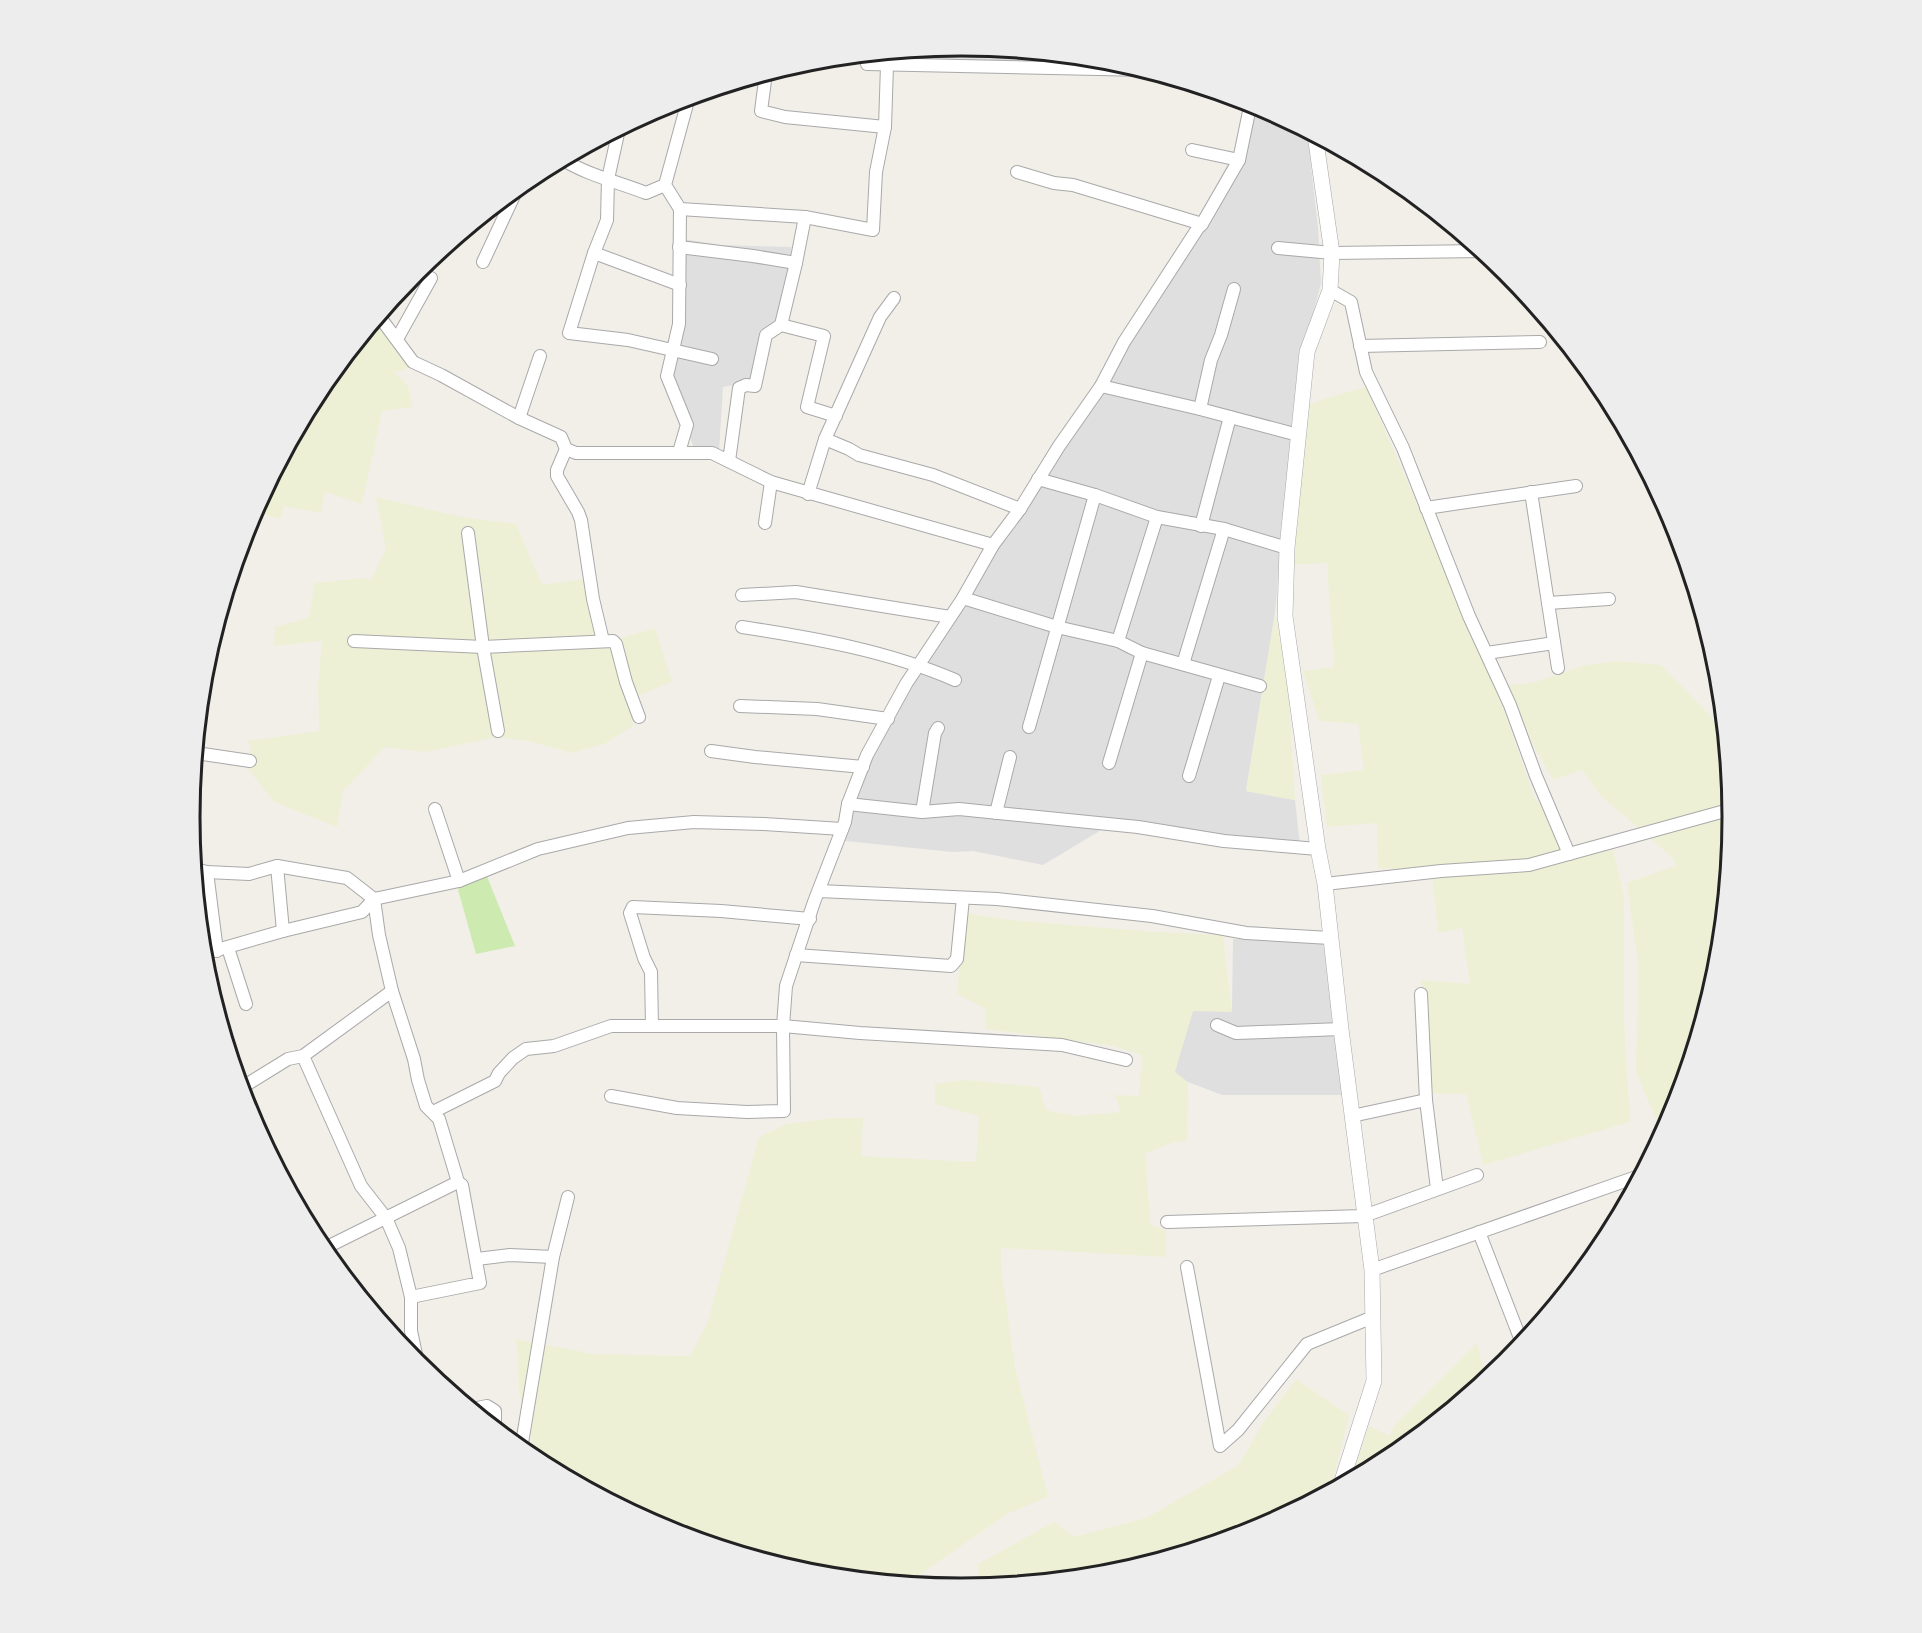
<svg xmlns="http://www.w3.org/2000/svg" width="1922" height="1633" font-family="'DejaVu Sans',sans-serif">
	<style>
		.residential { fill: #e0dfdf }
		.farmland { fill: #eef0d5 }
		.grass { fill: #cdebb0 }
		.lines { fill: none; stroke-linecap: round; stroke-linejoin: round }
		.minor-casing { stroke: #a9a9a9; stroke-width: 14 }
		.tertiary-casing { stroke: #a9a9a9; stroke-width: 16 }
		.minor { stroke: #fff; stroke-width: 12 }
		.tertiary { stroke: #fff; stroke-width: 15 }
		.rim { fill: none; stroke: #222; stroke-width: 3 }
	</style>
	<rect width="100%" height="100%" fill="#f2efe9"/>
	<g class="residential">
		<polygon points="961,45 1112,60 1132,66 868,63 868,54"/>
		<polygon points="1260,106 1307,131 1318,228 1321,283 1302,356 1281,544 1275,613 1246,791 1295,800 1300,846 1113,823 1043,865 973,851 952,852 836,840 891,700 1118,362"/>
		<polygon points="677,238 721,245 791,247 790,315 770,328 754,381 723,387 719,452 694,449 668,372 673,336"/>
		<polygon points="1233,939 1323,941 1346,1095 1222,1095 1188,1082 1173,1074 1192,1007 1232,1008"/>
	</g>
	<g class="farmland">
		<polygon points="377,317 412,367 395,372 408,386 413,407 382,411 362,504 325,492 321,513 284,506 280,519 254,511 320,388"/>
		<polygon points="1366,387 1492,677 1534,797 1577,852 1613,850 1624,896 1624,1018 1630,1122 1483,1165 1466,1094 1430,1093 1421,980 1470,984 1462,928 1438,933 1432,870 1378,868 1377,823 1327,827 1321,775 1364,770 1358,724 1319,721 1303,671 1334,667 1327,563 1291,565 1310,405 1324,399"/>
		<polygon points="376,497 462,517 516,524 542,585 591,578 606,643 655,628 672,682 630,699 633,726 604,744 572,753 528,741 496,737 425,752 385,747 343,791 337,827 274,802 248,769 251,747 247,741 319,731 318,685 322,641 274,646 275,627 308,618 315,583 364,578 371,580 386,549"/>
		<polygon points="1275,613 1288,682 1295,800 1246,791"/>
		<polygon points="1617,661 1661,665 1724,730 1732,817 1718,967 1685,1074 1667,1100 1659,1126 1636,1072 1638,966 1627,883 1675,866 1674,859 1600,795 1582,770 1553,780 1532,742 1508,685 1532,683 1586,665"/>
		<polygon points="964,913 1010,920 1156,932 1223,935 1232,1012 1193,1011 1175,1072 1188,1082 1187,1141 1174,1142 1146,1153 1150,1225 1165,1230 1166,1257 1001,1248 1002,1273 1015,1367 1048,1497 1007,1514 908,1583 810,1573 665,1529 537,1460 519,1390 516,1339 593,1354 690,1356 707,1324 759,1137 787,1124 833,1118 863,1118 861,1156 976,1162 979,1116 935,1104 935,1084 965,1080 1039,1087 1046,1110 1075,1116 1121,1112 1115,1095 1139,1096 1142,1055 1113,1046 986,1029 986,1009 957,994"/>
		<polygon points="1477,1343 1486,1379 1389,1458 1351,1479 1369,1426 1389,1436 1395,1425"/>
		<polygon points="1296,1379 1349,1415 1331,1489 1256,1529 1111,1573 969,1587 979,1574 978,1564 1054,1522 1074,1537 1146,1518 1239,1465 1263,1423"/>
	</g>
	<polygon class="grass" points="486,874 515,946 476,954 457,886"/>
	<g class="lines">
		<g class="minor-casing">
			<g id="minor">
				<polyline points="866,54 867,64 1145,70"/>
				<polyline points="766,73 761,111 785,117 885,127"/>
				<polyline points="619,129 608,179 607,220 594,253 569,333 628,340 712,359"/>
				<polyline points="1192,150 1239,160"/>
				<path d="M562 159C587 175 618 182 646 193L665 185"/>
				<polyline points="1017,172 1054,183 1073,185 1202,224"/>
				<polyline points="680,209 805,217 873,230 876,172 885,127 887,65"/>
				<polyline points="679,247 753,256 796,263"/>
				<polyline points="1278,248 1332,253 1483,251"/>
				<polyline points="594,253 680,285"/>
				<polyline points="483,262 518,187"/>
				<polyline points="1330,290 1351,302 1366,372 1403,448 1469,616 1510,705 1536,776 1569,854"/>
				<polyline points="379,316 413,362 441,375 519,418 561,437 566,449 576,453 712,453 771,482 993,545"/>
				<polyline points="781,325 796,263 805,217"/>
				<polyline points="397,339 431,278"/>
				<polyline points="1360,346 1540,342"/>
				<polyline points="1101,386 1200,409 1298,435"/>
				<polyline points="1200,409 1211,360 1221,335 1234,289"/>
				<polyline points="519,418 540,356"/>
				<polyline points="825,439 849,449 859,455 933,475 1020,509"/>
				<polyline points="566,449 557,470 557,476 578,512 581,520 593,599 603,641"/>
				<polyline points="679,452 687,425 667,376 679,324 680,209 665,185 689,97"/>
				<polyline points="729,461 739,388 746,385 755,386 766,335 781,325 824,336 807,407 836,416"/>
				<polyline points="1038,479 1095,495 1157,517 1224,529 1287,548"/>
				<polyline points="1531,492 1558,668"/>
				<polyline points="808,494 825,439 880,317 894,298"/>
				<polyline points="1426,508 1576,486"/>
				<polyline points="765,523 771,482"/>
				<polyline points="1201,526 1230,417"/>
				<polyline points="468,533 483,647 498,731"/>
				<polyline points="742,595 796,592 950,617"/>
				<polyline points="963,598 1057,627 1118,641 1142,653 1260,686"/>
				<polyline points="1548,603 1609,599"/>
				<path d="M742 627C814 638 888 651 955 680"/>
				<polyline points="354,641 483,647 613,641 616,644 626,682 639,717"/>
				<polyline points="1118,641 1157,517"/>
				<polyline points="1487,653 1554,643"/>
				<polyline points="1183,664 1224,529"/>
				<polyline points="740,706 817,709 888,719"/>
				<polyline points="1029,727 1095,495"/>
				<polyline points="711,751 755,757 863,767"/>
				<polyline points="196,753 250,761"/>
				<polyline points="1109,763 1142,653"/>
				<polyline points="1189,776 1219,676"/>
				<polyline points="848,804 922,812 959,809 1138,827 1224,841 1318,849"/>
				<polyline points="435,809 459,881"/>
				<polyline points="922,812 935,733 938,728"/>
				<polyline points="996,813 1010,757"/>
				<polyline points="277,866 283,931"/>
				<polyline points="195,869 207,872 249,874 277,866 347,878 374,899 379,935 392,991 414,1059 418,1080 426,1106 439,1119 458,1182 462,1185 480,1283 411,1297"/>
				<polyline points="207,872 217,951"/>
				<polyline points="1325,884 1441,871 1529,865 1732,809"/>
				<polyline points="819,891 997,899 1152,916 1246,933 1330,938"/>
				<polyline points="228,948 246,1004"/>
				<polyline points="203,954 283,931 362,912 374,899 459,881 538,849 628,828 694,822 764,824 842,829"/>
				<polyline points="796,955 951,966 957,959 963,898"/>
				<polyline points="1421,994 1426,1100 1437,1189"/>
				<polyline points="1217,1025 1236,1033 1341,1029"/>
				<polyline points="652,1026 651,972 644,958 630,913 633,907 721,911 810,919"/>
				<polyline points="303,1056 361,1186 386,1218 399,1248 411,1297 411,1331 418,1364"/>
				<polyline points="241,1088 288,1059 303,1056 392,991"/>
				<polyline points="611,1096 677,1108 747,1112 784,1111 783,1026 786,986 814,902 845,822 848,804 867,755 906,684 963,598 993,545 1020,509 1059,446 1101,386 1124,342 1198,228 1202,224 1239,160 1251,102"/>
				<polyline points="433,1112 495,1081 499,1073 513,1058 526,1049 554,1046 611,1026 783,1026 860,1033 1062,1045 1126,1060"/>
				<polyline points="1352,1116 1426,1100"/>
				<polyline points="1167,1222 1364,1216 1477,1175"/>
				<polyline points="1479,1232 1522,1343"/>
				<polyline points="323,1249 458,1182"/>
				<polyline points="477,1259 510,1255 553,1257"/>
				<polyline points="1187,1267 1220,1446 1238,1430 1307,1344 1373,1317"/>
				<polyline points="1372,1270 1639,1176"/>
				<polyline points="472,1409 487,1406 495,1411 495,1428"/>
				<polyline points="521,1449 553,1257 568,1197"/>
			</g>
		</g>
		<g class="tertiary-casing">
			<polyline id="tertiary" points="1315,135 1332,253 1330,290 1307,352 1287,548 1285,616 1318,849 1325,884 1341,1029 1372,1270 1374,1381 1341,1484"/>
		</g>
		<use href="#minor" class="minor"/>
		<use href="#tertiary" class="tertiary"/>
	</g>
	<path d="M0 0H1922V1633H0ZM200 817a761 761 0 1 1 1522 0a761 761 0 1 1-1522 0Z" fill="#ededed" fill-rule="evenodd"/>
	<path class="rim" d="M200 817a761 761 0 1 1 1522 0a761 761 0 1 1-1522 0Z"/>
</svg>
